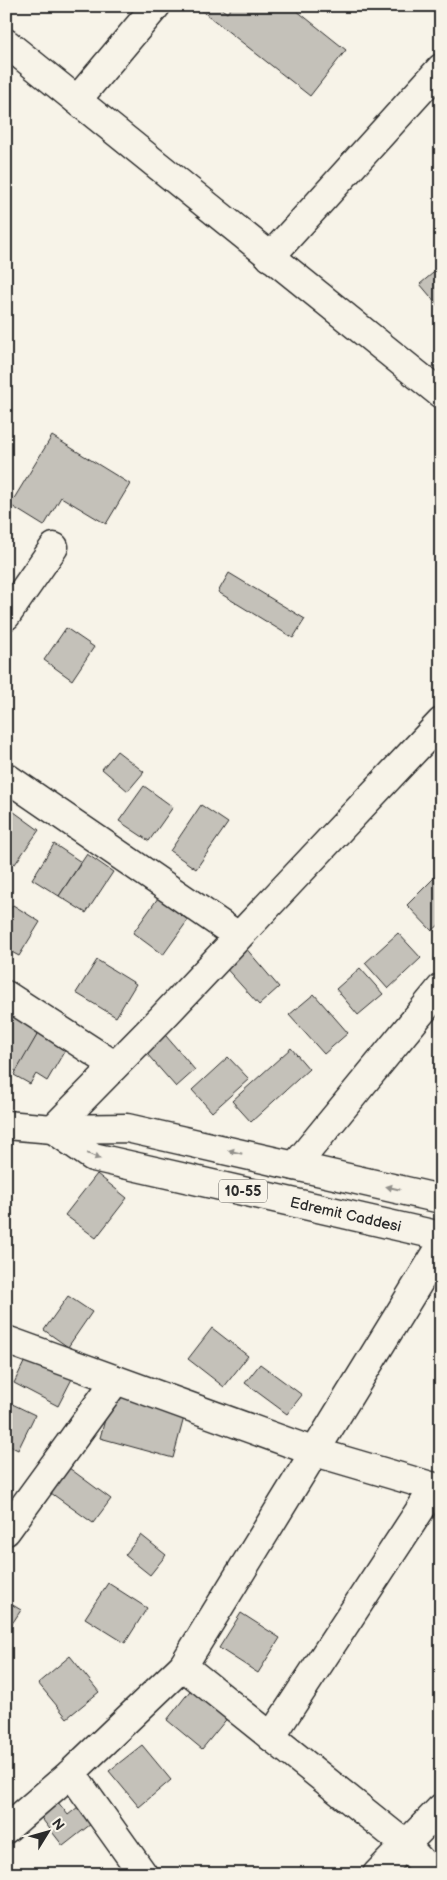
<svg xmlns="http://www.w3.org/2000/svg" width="447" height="1880" font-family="'Balsamiq Sans',sans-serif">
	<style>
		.building { fill: #c4c1b9; stroke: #2b2b2b }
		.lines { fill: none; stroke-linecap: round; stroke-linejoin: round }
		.minor-casing { stroke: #2b2b2b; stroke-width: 31 }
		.major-casing { stroke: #2b2b2b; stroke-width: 31 }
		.minor { stroke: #f7f3e8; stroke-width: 28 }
		.major { stroke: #f7f3e8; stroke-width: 28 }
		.oneway { fill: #918f8a }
		.labels { text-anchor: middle; stroke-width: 4; stroke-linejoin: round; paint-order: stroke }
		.shield { fill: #f7f3e8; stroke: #686764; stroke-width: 1 }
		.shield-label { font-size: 14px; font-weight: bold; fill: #2b2b2b }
		.street-label { font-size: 15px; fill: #2b2b2b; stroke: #f7f3e8 }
	</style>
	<rect width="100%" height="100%" fill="#f7f3e8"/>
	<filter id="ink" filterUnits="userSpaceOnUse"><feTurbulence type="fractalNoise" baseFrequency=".02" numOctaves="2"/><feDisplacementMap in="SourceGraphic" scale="10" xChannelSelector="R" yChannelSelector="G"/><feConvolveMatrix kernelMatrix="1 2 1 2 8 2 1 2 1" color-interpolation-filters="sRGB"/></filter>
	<g filter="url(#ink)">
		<g class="building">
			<polygon points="204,6 218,6 227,13 233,6 291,6 346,50 310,96 201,10"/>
			<polygon points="439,268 441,270 441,309 420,284"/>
			<polygon points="52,436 130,484 106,524 61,497 44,526 10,505"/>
			<polygon points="229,573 305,619 293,638 218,592"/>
			<polygon points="66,628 94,647 72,680 44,660"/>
			<polygon points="117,751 144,772 128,791 102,769"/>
			<polygon points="144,786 173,807 149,841 119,821"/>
			<polygon points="201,805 228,823 196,869 170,851"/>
			<polygon points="10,809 39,830 15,864 6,858 6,814"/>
			<polygon points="54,844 81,862 59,896 32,879"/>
			<polygon points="87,854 113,872 86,913 59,896"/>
			<polygon points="438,874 441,877 441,923 432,931 407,905"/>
			<polygon points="158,898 188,920 163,955 133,933"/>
			<polygon points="13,905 40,922 19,956 6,949 6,916"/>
			<polygon points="398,933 421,958 388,989 365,963"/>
			<polygon points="244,946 279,987 259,1005 223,965"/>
			<polygon points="97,960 136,984 116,1017 76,993"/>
			<polygon points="360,968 383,994 358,1015 336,989"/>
			<polygon points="314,994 348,1033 324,1054 289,1015"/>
			<polygon points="7,1011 40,1030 17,1072 9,1067 6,1071"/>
			<polygon points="160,1029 195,1070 176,1087 140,1046"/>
			<polygon points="40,1030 68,1045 47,1081 36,1074 30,1084 14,1075"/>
			<polygon points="291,1048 309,1069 251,1122 232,1101"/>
			<polygon points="228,1057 249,1079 212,1112 192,1090"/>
			<polygon points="97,1174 127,1198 96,1238 65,1215"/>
			<polygon points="68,1296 92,1312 68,1347 44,1330"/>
			<polygon points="212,1328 248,1356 224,1387 188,1359"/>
			<polygon points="30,1350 75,1373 58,1406 14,1383"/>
			<polygon points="260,1364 302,1395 287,1414 245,1383"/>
			<polygon points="6,1365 12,1367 6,1381"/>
			<polygon points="113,1390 186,1410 173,1458 100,1438"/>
			<polygon points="6,1401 35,1415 18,1450 6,1444"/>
			<polygon points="69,1468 111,1499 93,1523 51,1493"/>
			<polygon points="141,1535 166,1555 150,1575 125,1555"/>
			<polygon points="108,1583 147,1608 125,1643 85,1618"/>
			<polygon points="6,1601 21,1610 6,1633"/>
			<polygon points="241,1613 280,1638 258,1673 219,1648"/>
			<polygon points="70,1656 99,1692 67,1718 38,1683"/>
			<polygon points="193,1687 229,1716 202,1749 167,1720"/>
			<polygon points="142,1745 171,1780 139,1807 109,1771"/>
			<polygon points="54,1797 68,1815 78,1807 91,1824 63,1846 36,1811"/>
		</g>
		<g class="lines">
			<g class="minor-casing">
				<g id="minor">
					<polyline points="6,43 441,394"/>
					<polyline points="77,100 156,6"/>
					<polyline points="270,257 441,68"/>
					<polyline points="6,616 54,547"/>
					<polyline points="6,777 238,936"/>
					<polyline points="6,995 114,1065"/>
					<polyline points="53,1129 162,1018 441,722"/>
					<polyline points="295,1166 441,988"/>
					<polyline points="6,1340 315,1452 441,1489"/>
					<polyline points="6,1531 116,1380"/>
					<polyline points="183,1666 406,1845 433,1874"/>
					<polyline points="271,1737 435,1487"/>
					<polyline points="71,1773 143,1874"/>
					<polyline points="6,1829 71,1773 183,1666 441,1246"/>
					<polyline points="377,1874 441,1808"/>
				</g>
			</g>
			<g class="major-casing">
				<g id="major">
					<polyline points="6,1125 53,1129 127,1128 441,1199"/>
					<path id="s1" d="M53 1129 93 1157 441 1236"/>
				</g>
			</g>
			<use href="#minor" class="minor"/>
			<use href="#major" class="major"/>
		</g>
		<defs><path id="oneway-solid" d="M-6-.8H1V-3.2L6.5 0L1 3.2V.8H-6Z" transform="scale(1.25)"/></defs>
		<g class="oneway">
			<use href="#oneway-solid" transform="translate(235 1152) rotate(-167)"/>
			<use href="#oneway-solid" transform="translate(94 1156) rotate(23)"/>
			<use href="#oneway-solid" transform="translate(393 1188) rotate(-167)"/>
		</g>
	</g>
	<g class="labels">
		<rect class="shield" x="219" y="1179.5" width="48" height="23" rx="4"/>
		<g class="shield-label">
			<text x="243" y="1196">10-55</text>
		</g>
		<g class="street-label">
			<text dy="5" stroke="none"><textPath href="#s1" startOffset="308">Edremit Caddesi</textPath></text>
		</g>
	</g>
	<rect width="447" height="1880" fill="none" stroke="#f7f3e8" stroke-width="25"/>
	<rect x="12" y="12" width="422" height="1855" fill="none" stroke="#2b2b2b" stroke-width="2" filter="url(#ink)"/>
	<g transform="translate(48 1832) rotate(53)" stroke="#f7f3e8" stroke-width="4" paint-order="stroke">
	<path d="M0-4L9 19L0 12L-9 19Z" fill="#2b2b2b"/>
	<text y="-8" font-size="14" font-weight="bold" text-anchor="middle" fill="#2b2b2b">N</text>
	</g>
</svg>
